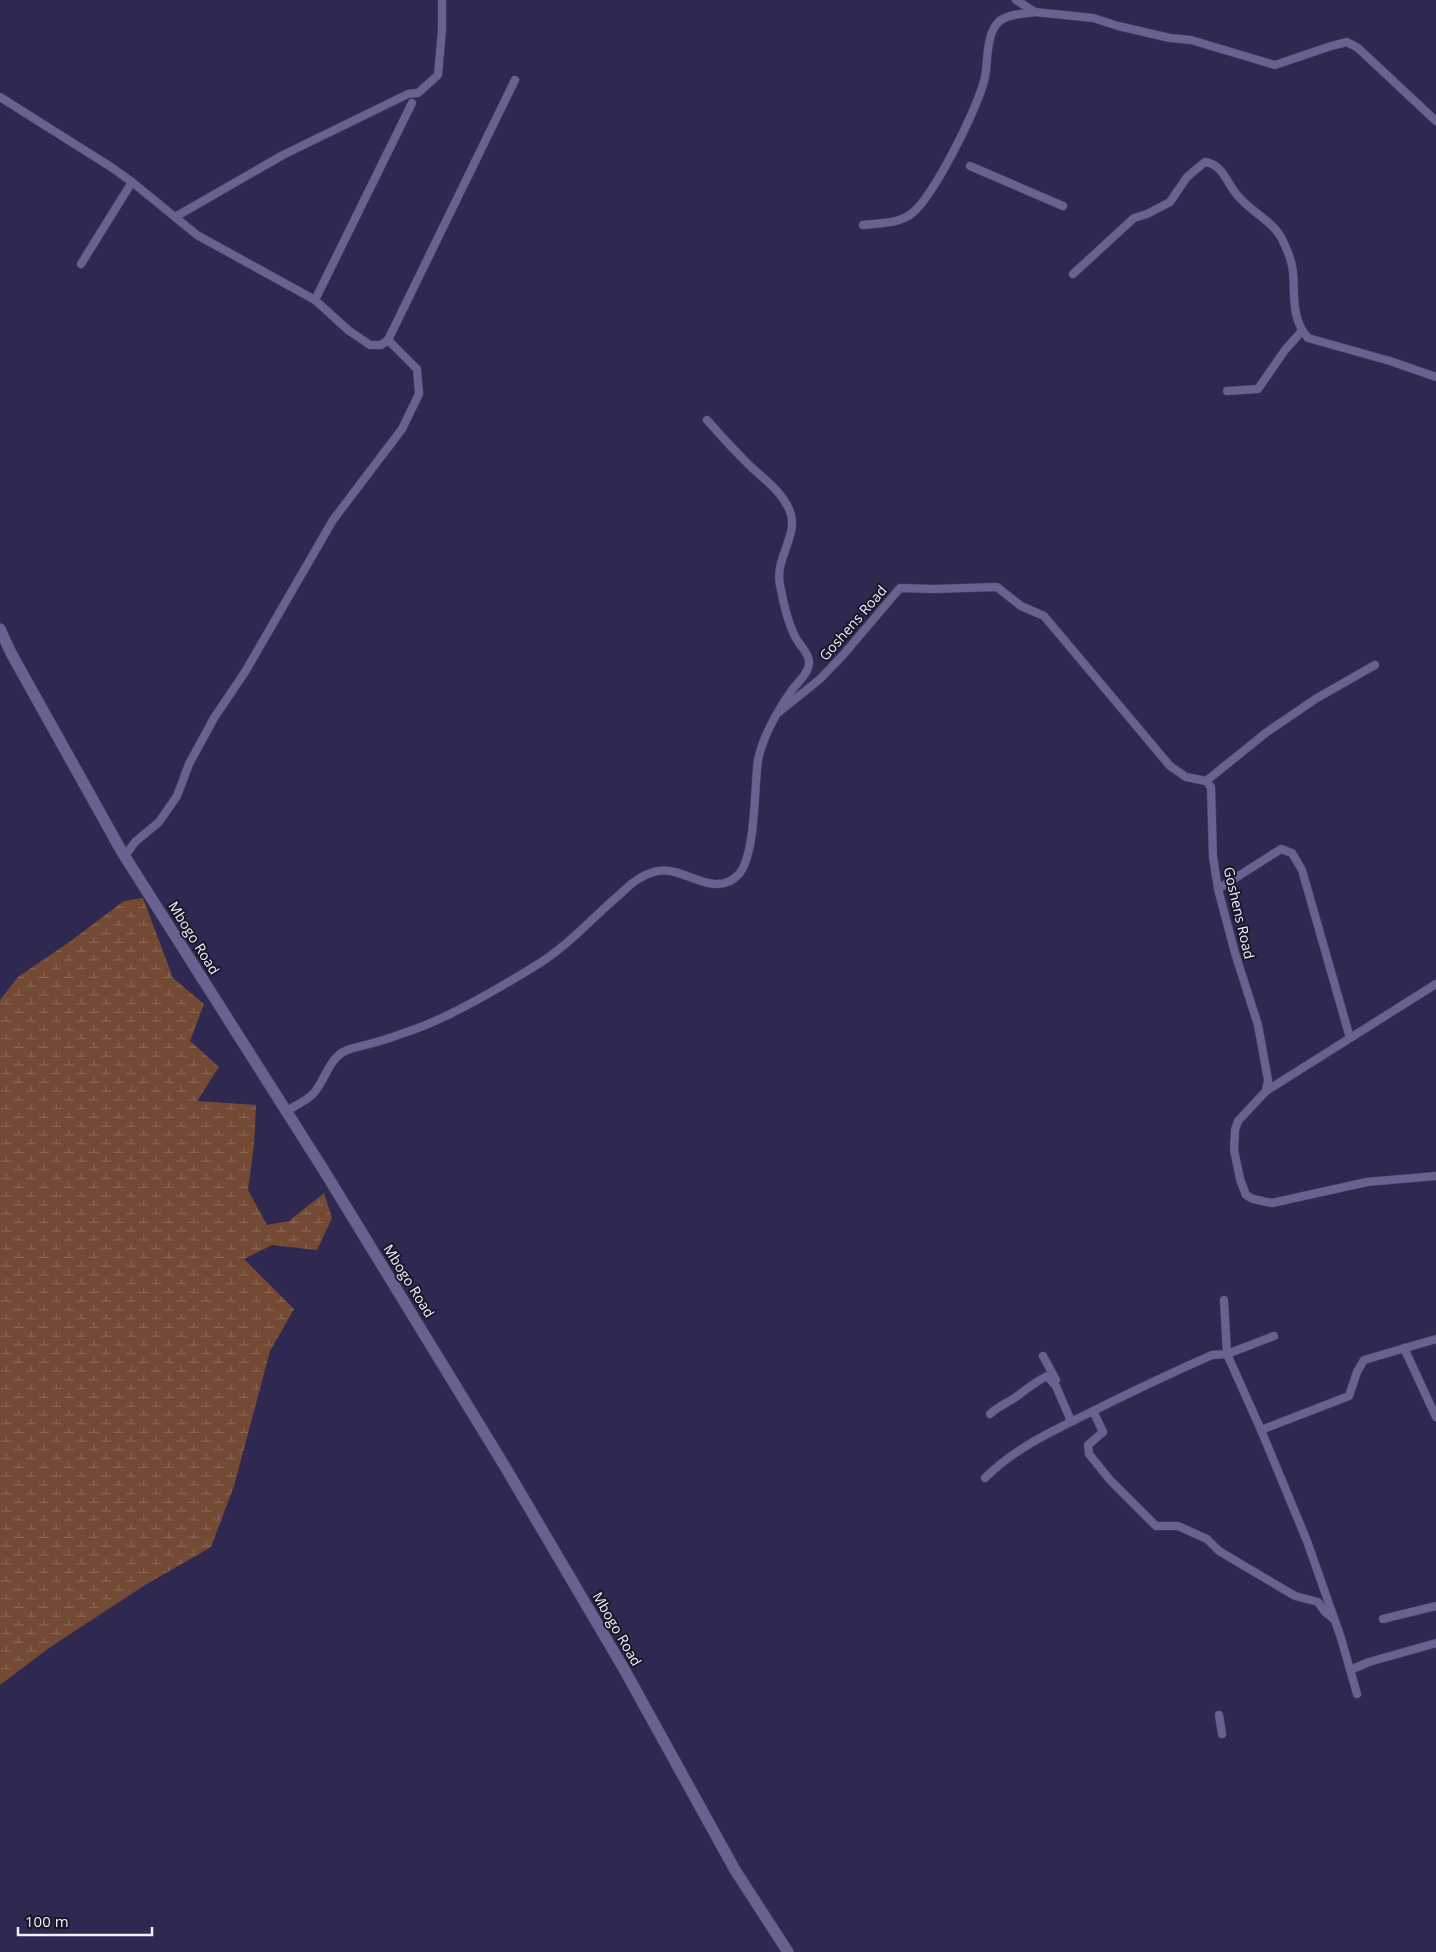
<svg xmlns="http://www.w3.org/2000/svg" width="1436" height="1952" font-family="'Open Sans',sans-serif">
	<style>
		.wetland { fill: url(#wetland-marsh) }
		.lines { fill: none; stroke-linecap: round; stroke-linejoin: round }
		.street-casing { stroke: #484161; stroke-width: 9 }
		.secondary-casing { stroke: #484161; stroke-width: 12 }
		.street { stroke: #67628f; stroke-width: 8 }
		.secondary { stroke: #67628f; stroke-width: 11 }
		.labels { text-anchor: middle; stroke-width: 4; stroke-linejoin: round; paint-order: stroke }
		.street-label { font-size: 14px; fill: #f0f0fb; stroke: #181628 }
	</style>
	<defs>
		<pattern id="wetland-marsh" width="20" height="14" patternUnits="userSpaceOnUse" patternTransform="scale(1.25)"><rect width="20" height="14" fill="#744a34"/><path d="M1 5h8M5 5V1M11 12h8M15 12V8" fill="none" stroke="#886452"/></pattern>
	</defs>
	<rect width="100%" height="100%" fill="#2f2952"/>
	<polygon class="wetland" points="143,898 173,978 204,1004 190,1041 219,1067 197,1101 256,1105 254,1145 248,1190 267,1225 289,1221 324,1193 332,1218 317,1250 272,1245 244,1259 294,1309 270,1351 234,1486 211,1547 145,1585 49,1648 0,1685 0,1000 18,977 68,943 124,901"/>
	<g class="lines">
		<g class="street-casing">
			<g id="street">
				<polyline points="1016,0 1035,12 1093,18 1118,26 1170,38 1191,40 1275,65 1331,46 1347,42 1358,48 1436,121"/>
				<polyline points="0,97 111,167 132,182 197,235 315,300 348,330 370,345 381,345 388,340 515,80"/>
				<polyline points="970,166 1063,206"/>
				<polyline points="175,217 283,155 408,94 418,93 438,75 442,30 442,0"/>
				<path d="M863 225C878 223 898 224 911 214 933 198 979 106 985 77 988 61 986 39 996 25 1003 14 1023 14 1035 12"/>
				<polyline points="81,264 132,182"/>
				<path d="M1073 274 1134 218 1147 214 1170 202 1187 177 1205 162C1224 165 1226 183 1238 196 1251 212 1273 221 1282 239 1287 249 1292 261 1293 272 1295 296 1291 319 1308 338L1390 361 1436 377"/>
				<polyline points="315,300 412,103"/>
				<polyline points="1227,391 1258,389 1285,350 1302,331"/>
				<polyline points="779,712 820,679 843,655 900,588 934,589 997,587 1021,606 1044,616 1170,766 1186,777 1206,781 1211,787 1213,857 1218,889 1235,953 1258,1025 1268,1080 1266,1091 1238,1121 1235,1130 1234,1150 1240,1179 1246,1195 1253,1199 1272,1203 1367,1182 1436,1176"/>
				<polyline points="1206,781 1267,732 1317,698 1375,665"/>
				<polyline points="125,856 135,842 159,822 177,796 189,764 214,718 245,672 333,520 402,429 419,394 417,369 388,340"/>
				<polyline points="1218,889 1281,849 1292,853 1302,870 1350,1038"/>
				<polyline points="1266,1091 1436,984"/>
				<path d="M286 1111C295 1106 306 1101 313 1094 325 1081 328 1061 343 1052 352 1047 363 1046 373 1043 388 1039 404 1033 418 1028 456 1014 501 987 535 966 567 947 591 919 619 895 626 889 632 882 640 878 648 873 660 869 670 871 692 874 718 897 739 874 756 854 754 788 758 760 763 736 778 710 792 690 797 683 805 677 808 668 812 657 803 649 797 640 789 627 783 601 780 585 774 558 801 533 789 509 780 489 762 478 747 463 733 449 720 435 707 420"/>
				<polyline points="1224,1300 1227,1354 1261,1430 1307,1541 1341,1638 1357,1694"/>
				<polyline points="1404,1348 1436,1417"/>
				<polyline points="1043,1356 1056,1380"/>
				<polyline points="1093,1411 1103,1432 1088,1445 1089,1454 1110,1480 1156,1526 1178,1526 1207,1539 1219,1551 1295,1596 1318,1602 1325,1612 1334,1619"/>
				<path d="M990 1414C1000 1405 1010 1402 1020 1394 1029 1387 1037 1381 1047 1376L1056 1386 1071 1421"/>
				<polyline points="1261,1430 1349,1396 1357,1372 1364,1360 1436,1339"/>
				<path d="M985 1478C1016 1447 1053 1431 1091 1412 1131 1392 1171 1373 1212 1355L1227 1354 1274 1336"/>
				<polyline points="1383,1619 1436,1606"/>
				<polyline points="1350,1670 1369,1662 1436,1643"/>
				<polyline points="1219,1715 1222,1734"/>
			</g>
		</g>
		<g class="secondary-casing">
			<polyline id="secondary" points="0,629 11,653 122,852 323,1169 504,1465 624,1669 735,1870 788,1952"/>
		</g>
		<use href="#street" class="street"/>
		<use href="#secondary" class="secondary"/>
	</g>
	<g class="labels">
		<g class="street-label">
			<text transform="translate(853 623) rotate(-49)" y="5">Goshens Road</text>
			<text transform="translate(1239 913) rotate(77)" y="5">Goshens Road</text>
			<text transform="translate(194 938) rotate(58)" y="5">Mbogo Road</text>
			<text transform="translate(409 1281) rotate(58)" y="5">Mbogo Road</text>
			<text transform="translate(617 1629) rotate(60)" y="5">Mbogo Road</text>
		</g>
	</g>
	<path d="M18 1927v8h134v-8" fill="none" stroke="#f0f0fb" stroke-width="2.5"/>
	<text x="25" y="1927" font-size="15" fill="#f0f0fb" stroke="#181628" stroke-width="4" paint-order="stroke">100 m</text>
</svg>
